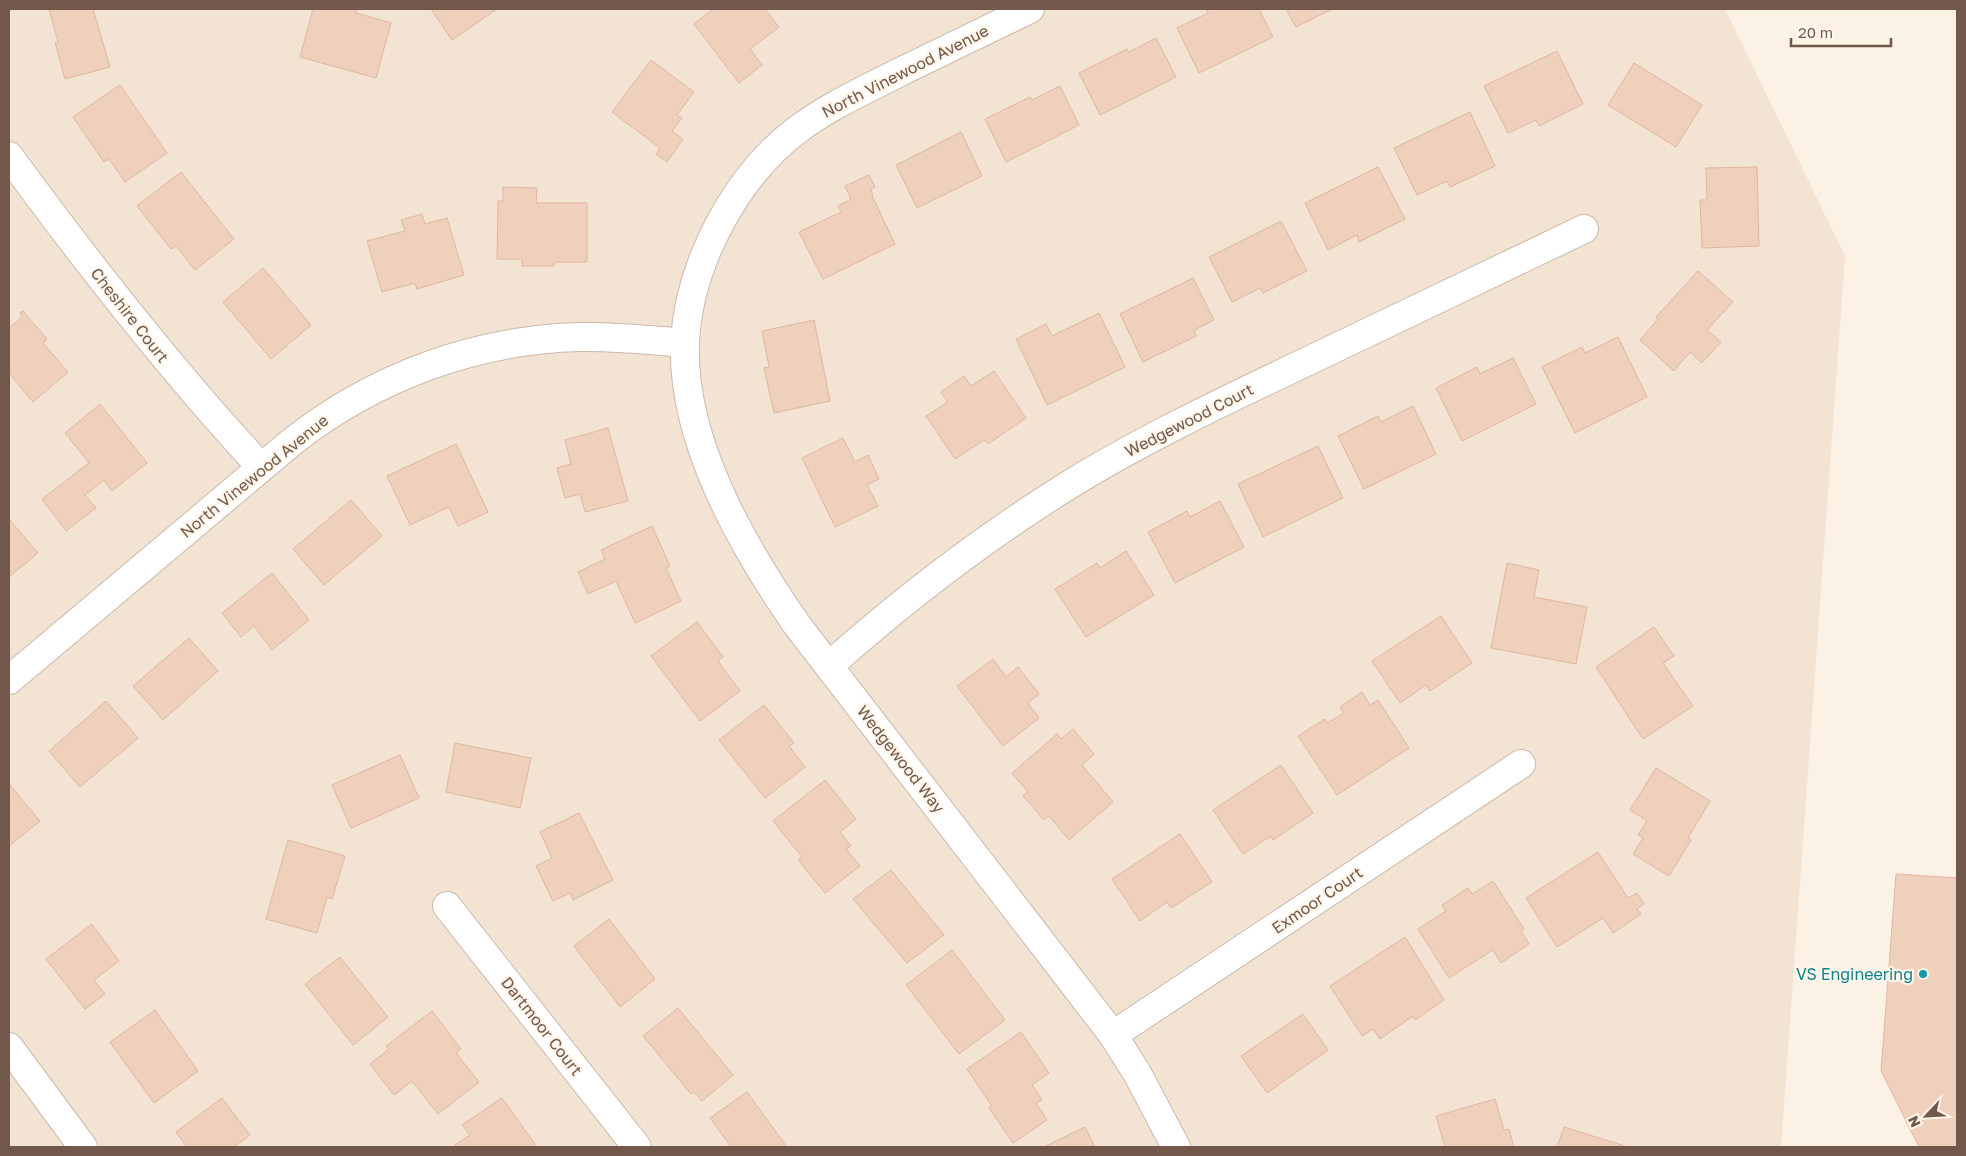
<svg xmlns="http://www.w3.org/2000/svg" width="1966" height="1156" font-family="'Golos Text',sans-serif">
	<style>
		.residential { fill: #f2e3d3 }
		.building { fill: #efd0bd; stroke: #e1b69e }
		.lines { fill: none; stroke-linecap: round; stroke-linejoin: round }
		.minor-casing { stroke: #ccb9ab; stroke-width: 30 }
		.minor { stroke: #fff; stroke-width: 28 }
		.culture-dot { fill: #0f9aa8; stroke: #fef6ea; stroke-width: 2 }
		.labels { text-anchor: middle; stroke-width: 4.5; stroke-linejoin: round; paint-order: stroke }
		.street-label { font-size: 16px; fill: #72584b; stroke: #fef6ea }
		.culture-label { font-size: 16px; fill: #0d838f; stroke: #fef6ea; text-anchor: end }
	</style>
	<rect width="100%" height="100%" fill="#fbf1e4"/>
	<polygon class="residential" points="9,9 1725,9 1845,256 1781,1147 9,1147"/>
	<g class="building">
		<polygon points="49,9 93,9 110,67 65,79 55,42 58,42"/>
		<polygon points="313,9 357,9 356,13 391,23 376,78 300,57"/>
		<polygon points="431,9 497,9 452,40"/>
		<polygon points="713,9 765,9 779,27 750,49 762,65 739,83 694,24"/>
		<polygon points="1206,9 1259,9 1273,37 1199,73 1177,28 1208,13"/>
		<polygon points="1286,9 1332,9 1296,27"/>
		<polygon points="1156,38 1176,77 1100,115 1079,73 1127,49 1129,52"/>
		<polygon points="1557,51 1583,104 1539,126 1536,120 1508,133 1484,86"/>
		<polygon points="651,60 694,92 677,115 682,118 672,131 683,139 667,162 656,154 660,148 612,112"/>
		<polygon points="1634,63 1702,105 1676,147 1608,105"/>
		<polygon points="120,85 167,153 125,182 109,159 104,162 73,117"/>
		<polygon points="1060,86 1079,125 1006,162 985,119 1030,97 1032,100"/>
		<polygon points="1470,112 1495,166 1450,187 1447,181 1417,195 1394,148"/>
		<polygon points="961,132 982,176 917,208 896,165"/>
		<polygon points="1378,167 1405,219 1359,242 1357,235 1328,250 1305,203"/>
		<polygon points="1757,167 1759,246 1702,248 1700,200 1707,200 1706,168"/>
		<polygon points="181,172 234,239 195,270 176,246 171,249 137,206"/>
		<polygon points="869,175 875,187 871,189 873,198 895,244 823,279 799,232 841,212 838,206 851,199 845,186"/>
		<polygon points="503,187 537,188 536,203 587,203 587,262 555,262 554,266 522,266 522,259 497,259 498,201 503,201"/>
		<polygon points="422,214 425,224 447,218 464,275 417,289 415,283 382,292 367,241 405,231 401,220"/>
		<polygon points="1281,221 1307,271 1263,293 1260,288 1232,302 1209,257"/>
		<polygon points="263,268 311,325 271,359 223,302"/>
		<polygon points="1698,271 1733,302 1707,330 1721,342 1702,363 1690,352 1674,371 1640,340 1658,319 1656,317"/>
		<polygon points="1193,278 1214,320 1194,330 1196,336 1143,362 1120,314"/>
		<polygon points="23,311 47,339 43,343 68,372 33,402 9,373 9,328 22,317 20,313"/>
		<polygon points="1099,313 1125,367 1047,405 1016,339 1046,324 1052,336"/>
		<polygon points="814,320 830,401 774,413 764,368 769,367 762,331"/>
		<polygon points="1618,337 1647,397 1575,433 1542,367 1582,347 1585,353"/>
		<polygon points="1513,358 1536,404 1462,441 1436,388 1477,367 1480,374"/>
		<polygon points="994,371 1026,418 988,444 984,440 955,459 926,416 948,402 941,392 964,376 971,386"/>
		<polygon points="100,404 147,463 112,491 104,480 85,495 96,508 66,531 42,499 89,463 65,433"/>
		<polygon points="1413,406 1436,454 1364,489 1338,436 1378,416 1381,422"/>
		<polygon points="608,428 628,501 585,512 580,494 565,498 557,468 571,464 565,440"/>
		<polygon points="843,438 855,462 868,455 879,479 867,485 878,506 835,527 802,458"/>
		<polygon points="456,444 488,512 458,526 449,507 410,525 387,476"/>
		<polygon points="1318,446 1343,498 1263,537 1238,484"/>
		<polygon points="351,500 382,536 324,585 293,549"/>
		<polygon points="1220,501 1244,547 1175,583 1148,532 1187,511 1190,517"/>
		<polygon points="9,519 38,553 9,577"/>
		<polygon points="652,526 670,566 666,568 681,601 635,623 616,581 588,594 578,572 605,559 601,550"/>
		<polygon points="1126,551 1154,595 1086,637 1055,589 1097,563 1100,568"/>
		<polygon points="1507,563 1539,570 1534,597 1587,607 1576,664 1491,648"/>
		<polygon points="272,573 309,620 272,650 254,626 241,637 222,613"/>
		<polygon points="1441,616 1472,663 1430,691 1426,685 1400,703 1372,661"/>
		<polygon points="697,622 723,657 718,661 740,691 700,721 651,656"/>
		<polygon points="1654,627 1674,656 1663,663 1693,706 1643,739 1596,667"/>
		<polygon points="189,638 218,671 163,720 133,686"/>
		<polygon points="993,659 1006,677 1018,667 1039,694 1028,703 1039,718 1003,746 957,686"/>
		<polygon points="1362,692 1370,705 1378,700 1409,748 1337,795 1298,736 1325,719 1327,723 1344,713 1340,707"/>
		<polygon points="106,701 138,738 80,787 49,751"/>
		<polygon points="764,705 794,743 789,746 805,767 765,798 719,740"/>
		<polygon points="1073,729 1094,754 1082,765 1113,802 1069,840 1049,816 1044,820 1023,796 1028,792 1012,773 1057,734 1061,739"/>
		<polygon points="455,743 531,758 520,808 446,792"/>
		<polygon points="400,755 419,798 351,828 332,785"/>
		<polygon points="1281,765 1313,813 1273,840 1271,836 1243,854 1213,810"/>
		<polygon points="1656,768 1710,801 1688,838 1691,840 1669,876 1633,854 1643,838 1638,835 1647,821 1630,810"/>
		<polygon points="825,780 856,819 840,832 851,846 846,849 860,866 825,893 798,860 802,857 773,821"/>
		<polygon points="10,785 40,821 9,846 9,786"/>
		<polygon points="579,813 613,880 573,900 570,893 553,901 536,866 552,858 540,832"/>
		<polygon points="1180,834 1212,882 1171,908 1167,902 1140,921 1112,879"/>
		<polygon points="288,840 345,856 332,899 327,897 317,933 266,919"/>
		<polygon points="1598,852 1628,898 1637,893 1644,904 1637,909 1641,914 1613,933 1603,918 1557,947 1526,898"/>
		<polygon points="891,870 944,935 907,963 853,899"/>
		<polygon points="1896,874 1957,878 1957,1147 1919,1147 1881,1071"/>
		<polygon points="1493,881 1524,929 1521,931 1529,944 1501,963 1493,950 1449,978 1418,929 1446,911 1442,905 1468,888 1472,894"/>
		<polygon points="609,919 655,979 620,1007 574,946"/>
		<polygon points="92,924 119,961 94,980 105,994 85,1009 46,959"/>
		<polygon points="1405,937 1444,1000 1415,1020 1413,1016 1380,1039 1373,1029 1362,1036 1330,986"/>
		<polygon points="952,950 1005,1020 959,1054 906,985"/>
		<polygon points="340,957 388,1017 353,1045 305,984"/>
		<polygon points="678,1008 733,1075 702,1101 694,1092 691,1094 643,1036"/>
		<polygon points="155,1010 198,1071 154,1103 110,1042"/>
		<polygon points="432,1011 461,1049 456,1053 479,1082 438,1114 412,1081 394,1095 370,1064 389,1049 386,1046"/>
		<polygon points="1303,1014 1328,1050 1267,1093 1241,1056"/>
		<polygon points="1021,1032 1049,1073 1032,1085 1042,1100 1036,1103 1047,1120 1013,1143 989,1108 992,1106 967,1069"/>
		<polygon points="747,1092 787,1147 731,1147 710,1118"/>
		<polygon points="222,1098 250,1135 234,1147 187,1147 176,1132"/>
		<polygon points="502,1098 537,1147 456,1147 455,1145 470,1135 462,1125"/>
		<polygon points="1495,1099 1504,1130 1509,1129 1514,1147 1445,1147 1436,1116"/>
		<polygon points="1085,1127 1095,1147 1044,1147"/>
		<polygon points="1564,1127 1628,1147 1557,1147"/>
	</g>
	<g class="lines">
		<g class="minor-casing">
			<g id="minor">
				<path d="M1030 9C987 30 944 51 900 72 865 90 829 106 797 130 764 155 738 189 719 225 700 261 687 301 685 342 681 441 743 547 797 625L1113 1035 1137 1073 1176 1147"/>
				<path d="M9 156C88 264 170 369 261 467"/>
				<path d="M829 666C903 600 980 541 1064 488 1141 440 1224 401 1306 362 1399 318 1491 273 1584 229"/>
				<path d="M9 680 293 441C375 377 474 340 579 337 614 336 650 340 685 343"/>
				<polyline points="447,906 637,1147"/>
				<polyline points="1113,1035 1521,764"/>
				<polyline points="9,1047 83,1147"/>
			</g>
		</g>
		<use href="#minor" class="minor"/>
	</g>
	<circle class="culture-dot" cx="1923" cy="974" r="5"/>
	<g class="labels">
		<g class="street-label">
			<text transform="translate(905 71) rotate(-27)" y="6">North Vinewood Avenue</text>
			<text transform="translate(130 315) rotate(52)" y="6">Cheshire Court</text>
			<text transform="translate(1189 420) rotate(-27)" y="6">Wedgewood Court</text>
			<text transform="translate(254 476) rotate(-39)" y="6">North Vinewood Avenue</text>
			<text transform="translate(901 759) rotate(52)" y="6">Wedgewood Way</text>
			<text transform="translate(1317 900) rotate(-34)" y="6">Exmoor Court</text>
			<text transform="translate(542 1026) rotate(52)" y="6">Dartmoor Court</text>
		</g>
		<g class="culture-label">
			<text x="1913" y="980">VS Engineering</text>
		</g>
	</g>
	<rect width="1966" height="1156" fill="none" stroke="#72584b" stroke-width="20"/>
	<g transform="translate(1926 1116) rotate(245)" stroke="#fef6ea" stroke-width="4" paint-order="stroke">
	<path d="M0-4L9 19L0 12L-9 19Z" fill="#72584b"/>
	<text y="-8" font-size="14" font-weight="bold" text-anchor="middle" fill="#72584b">N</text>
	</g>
	<path d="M1791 38v8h100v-8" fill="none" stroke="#72584b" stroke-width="2.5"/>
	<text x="1798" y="38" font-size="15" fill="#72584b" stroke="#fef6ea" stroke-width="4" paint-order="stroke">20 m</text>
</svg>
